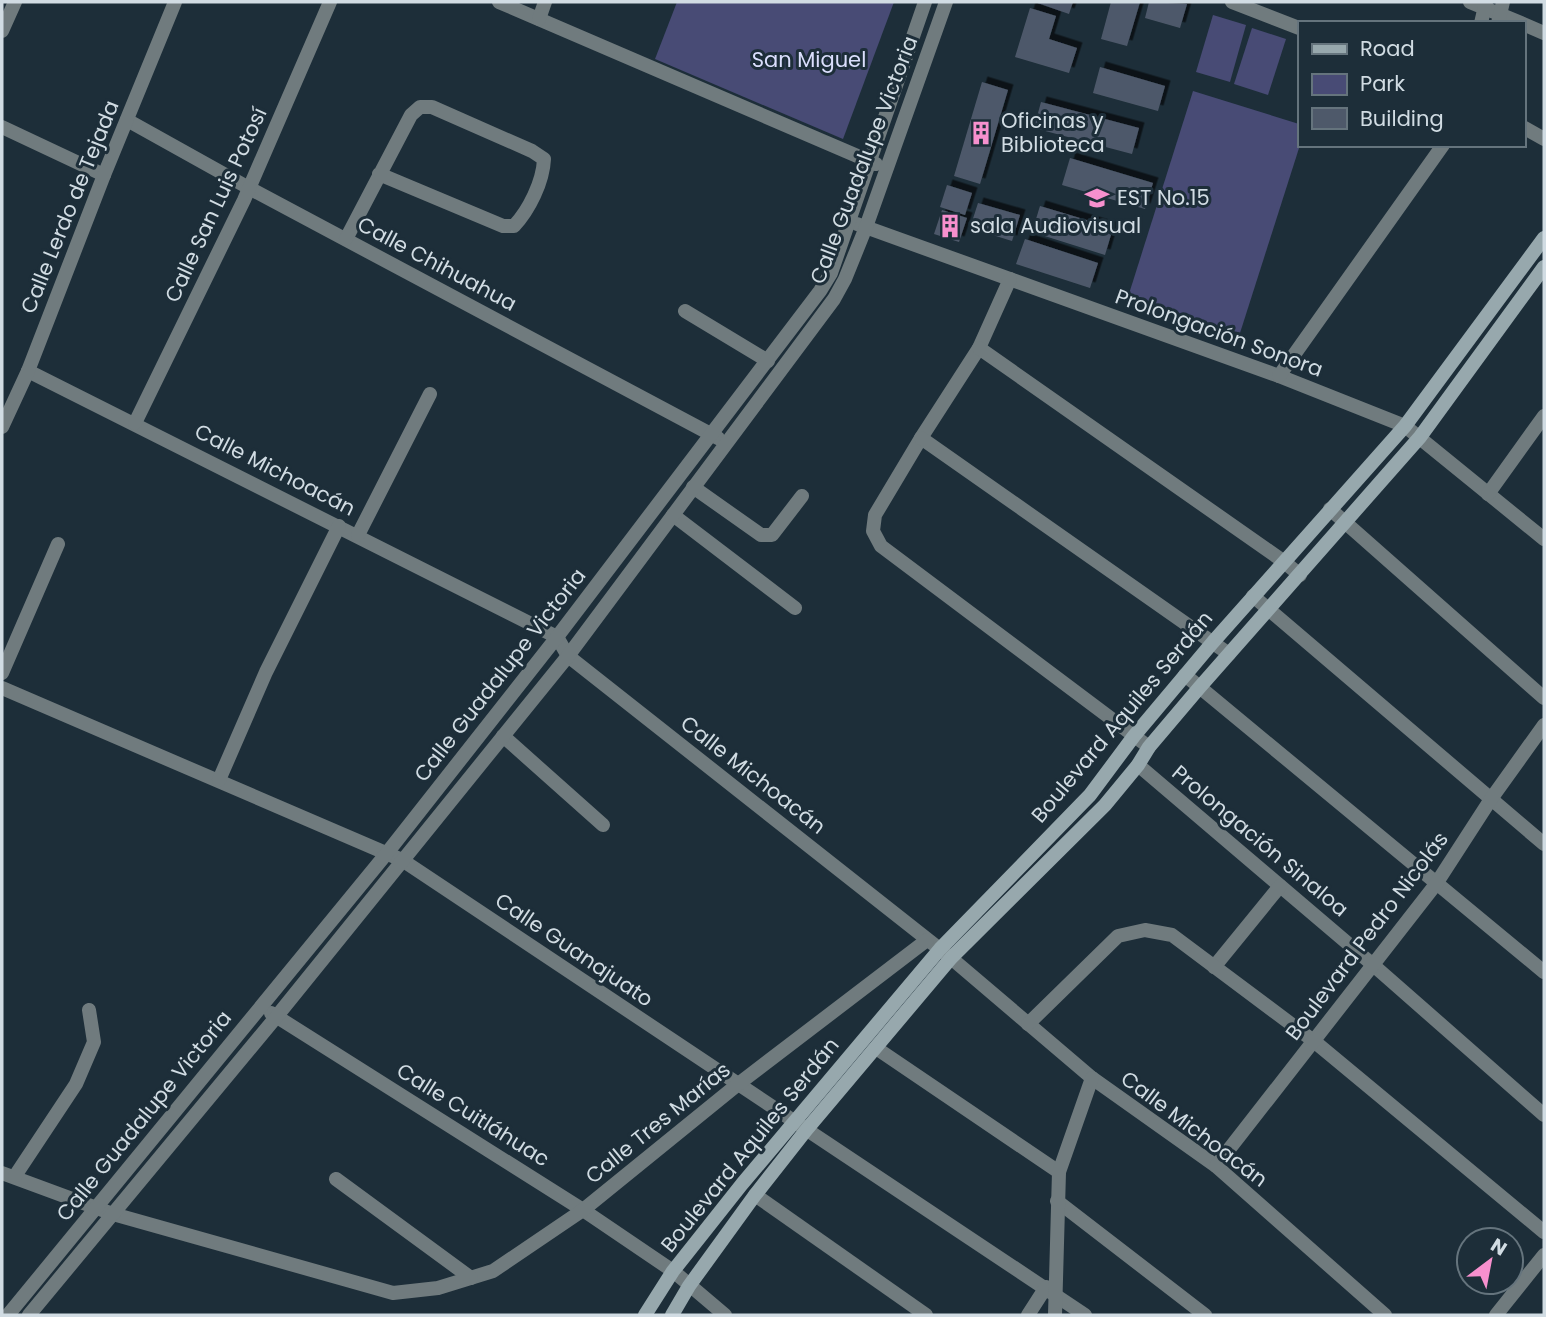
<svg xmlns="http://www.w3.org/2000/svg" width="1546" height="1317" font-family="Poppins,sans-serif">
	<style>
		.green { fill: #484b75 }
		.building { fill: #4e596a; filter: url(#shadow) }
		.lines { fill: none; stroke-linecap: round; stroke-linejoin: round }
		.street { stroke: #707b7e; stroke-width: 14 }
		.secondary { stroke: #97a8ad; stroke-width: 14 }
		.labels { text-anchor: middle; stroke-width: 6; stroke-linejoin: round; paint-order: stroke }
		.park-label { font-size: 21px; fill: #dadefc; stroke: #1d2e39 }
		.poi-label { font-size: 21px; fill: #d1dce3; stroke: #1d2e39; text-anchor: start }
		.street-label { font-size: 21px; fill: #d1dce3; stroke: #1d2e39 }
	</style>
	<defs>
		<filter id="shadow"><feDropShadow dx="5.5" dy="-5.5" stdDeviation="0" flood-color="#0009"/></filter>
	</defs>
	<rect width="100%" height="100%" fill="#1d2e39"/>
	<g class="green">
		<polygon points="677,2 894,2 843,139 655,59"/>
		<polygon points="1213,15 1246,25 1230,82 1196,72"/>
		<polygon points="1252,28 1286,39 1268,95 1234,84"/>
		<polygon points="1193,91 1299,124 1300,145 1240,333 1128,297"/>
	</g>
	<g class="building">
		<polygon points="1035,2 1073,2 1069,14"/>
		<polygon points="1111,2 1140,2 1127,46 1101,39"/>
		<polygon points="1149,2 1187,4 1180,28 1145,18"/>
		<polygon points="1030,8 1056,16 1049,39 1077,48 1069,73 1015,57"/>
		<polygon points="1100,67 1165,86 1158,111 1093,93"/>
		<polygon points="982,82 1008,90 980,184 954,176"/>
		<polygon points="1041,102 1139,128 1132,154 1034,128"/>
		<polygon points="1070,158 1153,183 1145,209 1062,185"/>
		<polygon points="947,185 972,193 965,215 940,207"/>
		<polygon points="978,203 1020,215 1012,241 970,228"/>
		<polygon points="1040,206 1113,228 1105,255 1032,232"/>
		<polygon points="942,210 967,218 959,242 934,234"/>
		<polygon points="1025,239 1098,263 1090,288 1016,264"/>
	</g>
	<g class="lines">
		<g class="street">
			<polyline points="499,2 876,164"/>
			<polyline points="1232,2 1299,28"/>
			<polyline points="1470,2 1521,23"/>
			<polyline points="539,19 545,2"/>
			<polyline points="1481,23 1486,2"/>
			<polyline points="1498,23 1503,2"/>
			<polyline points="1523,24 1544,33"/>
			<polyline points="2,31 15,2"/>
			<polyline points="127,120 249,188 718,438"/>
			<polyline points="2,127 104,175"/>
			<polyline points="1523,127 1544,139"/>
			<polyline points="857,224 1279,376 1405,426 1544,539"/>
			<path d="M346 239 411 115 420 107H432L532 151 544 159C543 182 529 210 514 226H503L379 174"/>
			<polyline points="1010,279 979,348 921,438 875,515 873,531 881,546 1149,747"/>
			<polyline points="685,311 768,361"/>
			<polyline points="979,348 1283,561 1300,575"/>
			<polyline points="28,371 557,637 568,656 951,958 1092,1078 1216,1166 1385,1315"/>
			<polyline points="1279,376 1443,145"/>
			<polyline points="135,423 244,200 330,2"/>
			<polyline points="2,427 28,371 104,175 175,2"/>
			<polyline points="921,438 1229,654"/>
			<polyline points="693,487 761,535 772,535 802,496"/>
			<polyline points="1488,494 1544,416"/>
			<polyline points="1330,509 1544,698"/>
			<polyline points="673,515 795,608"/>
			<polyline points="358,535 430,394"/>
			<polyline points="1253,596 1544,844"/>
			<polyline points="2,673 58,544"/>
			<polyline points="1185,675 1544,972"/>
			<polyline points="2,688 402,860 1085,1315"/>
			<polyline points="503,736 603,825"/>
			<polyline points="1138,765 1372,964 1544,1115"/>
			<polyline points="219,780 266,672 339,526"/>
			<polyline points="1214,967 1280,886"/>
			<polyline points="271,1013 583,1210 673,1271 725,1315"/>
			<polyline points="1028,1024 1118,936 1145,930 1172,935 1315,1042 1544,1232"/>
			<polyline points="876,1048 1059,1172"/>
			<polyline points="1216,1166 1436,884 1491,799 1544,725"/>
			<polyline points="2,1173 113,1214 393,1293 438,1288 493,1271 583,1210 737,1085 927,940"/>
			<polyline points="15,1176 76,1084 94,1042 89,1010"/>
			<polyline points="336,1179 471,1278"/>
			<polyline points="755,1195 926,1315"/>
			<polyline points="1057,1201 1205,1315"/>
			<polyline points="8,1315 387,853 557,637 820,291 831,273 925,2"/>
			<polyline points="29,1315 277,1016 568,656 834,299 845,279 866,227 946,2"/>
			<polyline points="1028,1315 1046,1287"/>
			<polyline points="1055,1315 1059,1172 1092,1078"/>
			<polyline points="1496,1315 1544,1255"/>
		</g>
		<g class="secondary">
			<polyline points="645,1315 673,1271 742,1184 940,949 1090,795 1134,736 1213,642 1405,426 1544,238"/>
			<polyline points="672,1315 689,1286 755,1195 807,1129 951,958 1105,805 1138,765 1149,747 1199,688 1420,437 1544,267"/>
		</g>
	</g>
	<defs>
		<g id="building-bare" transform="scale(1.89)"><path d="M-4-6H4V6H1V3H-1V6H-4ZM-2.5-4.3h1.7v1.8h-1.7ZM.8-4.3h1.7v1.8H.8ZM-2.5-1h1.7V.8h-1.7ZM.8-1h1.7V.8H.8Z" fill="#f790ce" stroke="#1d2e39" stroke-width="2.5" paint-order="stroke"/></g>
		<g id="school-bare" transform="scale(1.89)"><path d="M0-5L7-2L0 1L-7-2ZM-4 1L0 2.5L4 1V4Q0 6-4 4Z" fill="#f790ce" stroke="#1d2e39" stroke-width="2.5" paint-order="stroke"/></g>
	</defs>
	<g fill-rule="evenodd">
		<use href="#building-bare" x="981" y="133"/>
		<use href="#school-bare" x="1097" y="198"/>
		<use href="#building-bare" x="950" y="226"/>
	</g>
	<g class="labels">
		<g class="park-label">
			<text x="809" y="67">San Miguel</text>
		</g>
		<g class="poi-label">
			<text x="1001" y="128">Oficinas y<tspan x="1001" dy="24">Biblioteca</tspan></text>
			<text x="1117" y="205">EST No.15</text>
			<text x="970" y="233">sala Audiovisual</text>
		</g>
		<g class="street-label">
			<text transform="translate(864 160) rotate(-69)" y="7">Calle Guadalupe Victoria</text>
			<text transform="translate(216 205) rotate(-65)" y="7">Calle San Luis Potosí</text>
			<text transform="translate(70 207) rotate(-68)" y="7">Calle Lerdo de Tejada</text>
			<text transform="translate(437 264) rotate(28)" y="7">Calle Chihuahua</text>
			<text transform="translate(1219 333) rotate(20)" y="7">Prolongación Sonora</text>
			<text transform="translate(275 470) rotate(27)" y="7">Calle Michoacán</text>
			<text transform="translate(500 675) rotate(-52)" y="7">Calle Guadalupe Victoria</text>
			<text transform="translate(1122 717) rotate(-50)" y="7">Boulevard Aquiles Serdán</text>
			<text transform="translate(753 775) rotate(38)" y="7">Calle Michoacán</text>
			<text transform="translate(1260 841) rotate(40)" y="7">Prolongación Sinaloa</text>
			<text transform="translate(1367 936) rotate(-53)" y="7">Boulevard Pedro Nicolás</text>
			<text transform="translate(574 950) rotate(34)" y="7">Calle Guanajuato</text>
			<text transform="translate(473 1115) rotate(32)" y="7">Calle Cuitláhuac</text>
			<text transform="translate(144 1116) rotate(-51)" y="7">Calle Guadalupe Victoria</text>
			<text transform="translate(658 1123) rotate(-39)" y="7">Calle Tres Marías</text>
			<text transform="translate(1194 1129) rotate(37)" y="7">Calle Michoacán</text>
			<text transform="translate(750 1145) rotate(-51)" y="7">Boulevard Aquiles Serdán</text>
		</g>
	</g>
	<rect width="1546" height="1317" fill="none" stroke="#d1dce3" stroke-width="7"/>
	<rect x="1298" y="21" width="228" height="126" fill="#1d2e39" stroke="#65747d" stroke-width="2"/>
	<rect x="1312" y="44" width="35" height="10" fill="#97a8ad" stroke="#65747d" stroke-width="2"/>
	<text x="1360" y="56" font-size="21" fill="#d1dce3">Road</text>
	<rect x="1312" y="74" width="35" height="21" fill="#484b75" stroke="#65747d" stroke-width="2"/>
	<text x="1360" y="91" font-size="21" fill="#d1dce3">Park</text>
	<rect x="1312" y="108" width="35" height="21" fill="#4e596a" stroke="#65747d" stroke-width="2"/>
	<text x="1360" y="126" font-size="21" fill="#d1dce3">Building</text>
	<g transform="translate(1490 1261) rotate(32)"><circle r="33" fill="#1d2e39" stroke="#65747d" stroke-width="2"/>
	<path d="M0-5L12 26L0 18L-12 26Z" fill="#f790ce"/>
	<text y="-10" font-size="19" font-weight="bold" text-anchor="middle" fill="#d1dce3">N</text>
	</g>
</svg>
